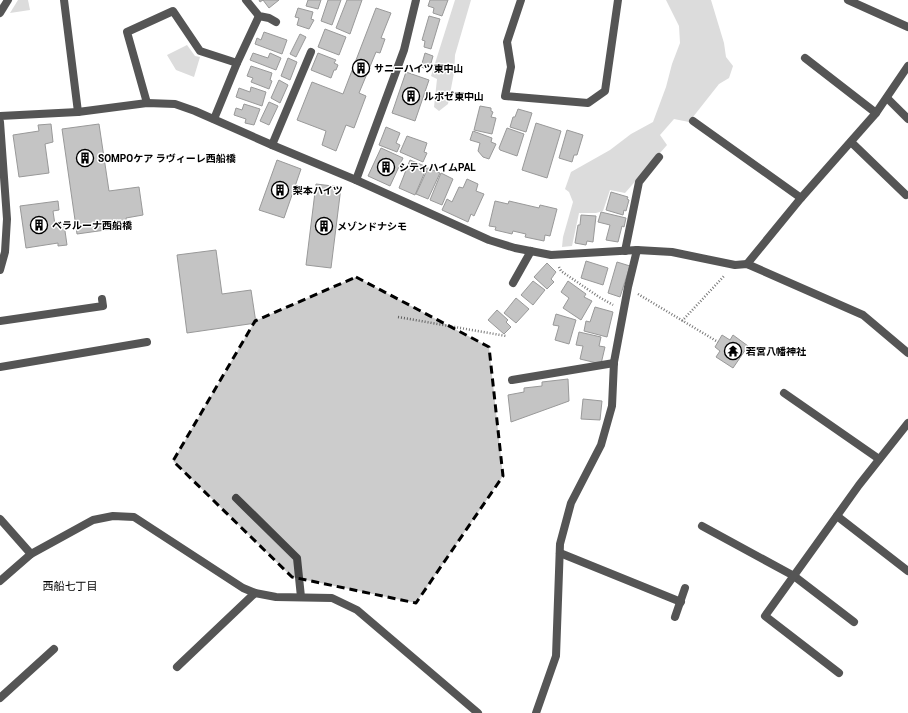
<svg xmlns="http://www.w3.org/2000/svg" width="908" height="713" font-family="Roboto,'Noto Sans JP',sans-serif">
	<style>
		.green { fill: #dcdcdc }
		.building { fill: #c4c4c4; stroke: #999 }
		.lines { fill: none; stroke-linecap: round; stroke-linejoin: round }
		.path { stroke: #777; stroke-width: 2.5; stroke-dasharray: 1 2; stroke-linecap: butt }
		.lane { stroke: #555; stroke-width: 8 }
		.street { stroke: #555; stroke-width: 8 }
		.marked { fill: #000; fill-opacity: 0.2; stroke: #000; stroke-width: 3; stroke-dasharray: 8 5; stroke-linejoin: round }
		.labels { text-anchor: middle; stroke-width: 3; stroke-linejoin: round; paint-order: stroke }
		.poi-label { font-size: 10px; font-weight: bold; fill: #000; stroke: #fff; text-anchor: start }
		.neighbourhood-label { font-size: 11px; fill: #000; stroke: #fff }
	</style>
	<rect width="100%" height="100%" fill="#fff"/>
	<g class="green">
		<polygon points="18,0 28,0 30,10 10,13"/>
		<polygon points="455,0 471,0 455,55 454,73 448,104 439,111 434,107 437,79 431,76"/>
		<polygon points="666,0 711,0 724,43 726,57 733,66 729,78 719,84 689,122 674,119 660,135 667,145 625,193 610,190 603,211 596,213 579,213 572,246 562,247 563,237 573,202 569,192 565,189 571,172 610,150 631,134 653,122 666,87 672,64 680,43 679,26"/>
		<polygon points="187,45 195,56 200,57 194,77 176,70 167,55"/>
	</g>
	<g class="building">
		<polygon points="259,0 279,0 269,8 263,0 260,2"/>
		<polygon points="308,0 321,0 318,9 306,6"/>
		<polygon points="328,0 341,0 332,25 321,21"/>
		<polygon points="347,0 362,0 350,34 336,28"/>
		<polygon points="430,0 448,0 442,16 433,13 434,8 428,6"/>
		<polygon points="298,8 313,12 311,19 314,20 309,29 297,25 299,18 295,17"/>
		<polygon points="376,8 391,13 381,38 385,39 380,53 376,52 359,93 366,96 354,128 346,125 336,151 322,145 326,131 297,120 312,82 343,94"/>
		<polygon points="429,16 440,19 431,49 424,47 425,41 422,40"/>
		<polygon points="325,29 346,37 339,55 318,47"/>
		<polygon points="264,32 287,40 282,54 255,44 257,38 261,40"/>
		<polygon points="300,34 306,37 296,57 290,54"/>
		<polygon points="253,53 268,58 270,53 281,58 276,70 250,60"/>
		<polygon points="318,53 336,60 334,63 338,65 336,70 334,70 331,78 311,70"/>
		<polygon points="425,53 433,56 429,70 421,67"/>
		<polygon points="288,58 297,62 290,80 281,76"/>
		<polygon points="251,66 272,73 270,80 272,81 269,89 251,82 253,78 247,76"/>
		<polygon points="406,72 429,80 415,121 392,113"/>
		<polygon points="279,80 288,85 280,103 271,98"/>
		<polygon points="251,87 266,92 262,106 236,97 239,88 250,92"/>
		<polygon points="269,102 278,106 269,125 260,121"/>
		<polygon points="244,104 260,109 254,125 245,123 246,119 234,115 236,108 242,110"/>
		<polygon points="480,106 491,108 491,111 493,112 491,117 496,118 492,134 474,130"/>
		<polygon points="518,109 532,113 526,132 510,127 513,117 515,117"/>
		<polygon points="536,123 561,131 547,178 522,170"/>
		<polygon points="51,124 53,142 45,144 49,173 19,177 13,135 39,131 38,125"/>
		<polygon points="99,124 109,191 139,187 143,215 126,218 127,227 77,234 62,129"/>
		<polygon points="386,127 400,133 396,143 400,145 397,152 379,145"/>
		<polygon points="507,128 524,134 517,156 500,150 499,148"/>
		<polygon points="567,130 583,135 577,155 574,155 572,162 559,158"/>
		<polygon points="473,131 492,138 491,142 496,144 489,159 483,157 478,151 480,143 470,140"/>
		<polygon points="407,136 427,143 424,152 427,153 423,162 400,152"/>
		<polygon points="381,148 403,158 390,186 368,176"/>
		<polygon points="277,160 301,169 284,218 259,210"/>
		<polygon points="410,160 427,167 415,195 399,188"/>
		<polygon points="428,168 440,173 428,199 416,194"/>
		<polygon points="441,173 453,179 442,205 430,200"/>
		<polygon points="467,179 478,184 476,191 484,194 474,216 471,214 468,222 442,210 447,199 452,202 459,187 463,188"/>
		<polygon points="316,184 341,187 331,268 306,265"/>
		<polygon points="611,192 628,197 627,199 629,200 626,211 624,210 623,215 606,210"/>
		<polygon points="58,201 59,210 53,211 55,225 64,224 67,245 58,246 58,243 26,248 20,206"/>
		<polygon points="495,201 508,204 509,201 539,208 540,205 557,209 550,236 545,235 544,241 525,237 526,234 513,231 512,234 495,230 496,227 489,226"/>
		<polygon points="601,212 626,218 624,227 622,226 618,242 606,240 610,225 598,222"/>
		<polygon points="581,215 596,216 593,242 587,241 586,245 575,243 578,225 580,225"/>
		<polygon points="216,250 222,294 251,290 256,323 187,333 177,255"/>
		<polygon points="586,261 608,268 603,285 581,278"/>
		<polygon points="617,262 630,266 620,297 608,293"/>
		<polygon points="547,263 556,272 551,279 554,282 547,289 534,277"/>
		<polygon points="533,281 545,290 533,305 521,295"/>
		<polygon points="568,281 586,294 584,297 592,301 581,320 563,308 569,298 561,292"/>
		<polygon points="516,298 529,309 516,323 504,313"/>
		<polygon points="595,307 613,312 607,337 584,331 586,321 590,322"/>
		<polygon points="497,310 508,320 506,322 511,327 504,334 488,320"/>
		<polygon points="556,314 576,320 569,344 555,340 559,326 553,325"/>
		<polygon points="579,332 601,337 599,346 605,347 601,364 580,359 583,346 576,345"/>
		<polygon points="722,335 730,340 733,335 748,346 733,368 716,357 720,351 715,347"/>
		<polygon points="568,379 569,401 511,422 508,395 524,392 524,388 542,386 542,382"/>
		<polygon points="583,399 602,401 600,420 581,419"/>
	</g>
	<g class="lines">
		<g class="path">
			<polyline points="559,267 561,271 599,297 613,305"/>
			<polyline points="638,294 718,342"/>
			<polyline points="398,317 506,336"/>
			<polyline points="682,321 725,275"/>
		</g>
		<g class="lane">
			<polyline points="848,0 908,27"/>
			<polyline points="805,58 876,113"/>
			<polyline points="887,98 908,119"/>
			<polyline points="693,121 801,198"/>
			<polyline points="851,142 906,195"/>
			<polyline points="272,145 311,52"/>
			<polyline points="625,251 639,182 659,157"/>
			<polyline points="512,380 614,363"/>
			<polyline points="784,393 879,459"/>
			<polyline points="837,516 908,571"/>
			<polyline points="702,526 794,576 854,622"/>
			<polyline points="177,667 255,593"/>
			<polyline points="0,698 54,649"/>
		</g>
		<g class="street">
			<polyline points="64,0 78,112"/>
			<polyline points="246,0 259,16 269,18 276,22"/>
			<polyline points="521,0 507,42 511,67 505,96 588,103 605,91 618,0"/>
			<polyline points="0,13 8,0"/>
			<polyline points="147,103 127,32 173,11 200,51 237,63"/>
			<polyline points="0,116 78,112 147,103 175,104 195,111 272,145 356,180 489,240 515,248 551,255 637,250 672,252 735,265 747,264 863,315 908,353"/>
			<polyline points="214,119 237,63 259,16"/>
			<polyline points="0,122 7,219 5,252 0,270"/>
			<polyline points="356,180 404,50 416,0"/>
			<polyline points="747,264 801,198 876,113 908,66"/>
			<polyline points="513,283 531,251"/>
			<polyline points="0,321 103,306 102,299"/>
			<polyline points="0,367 147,342"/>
			<polyline points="236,498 297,558 301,597"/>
			<polyline points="0,519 31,554"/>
			<polyline points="560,553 681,602"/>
			<polyline points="0,581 31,554 93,520 113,516 134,517 243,588 255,593 276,597 332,598 357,610 478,713"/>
			<polyline points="675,617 685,588"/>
			<polyline points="839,673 765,616 859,485 908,423"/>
			<polyline points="536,713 556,656 560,544 571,503 601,445 612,406 614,362 628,287 637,250"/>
		</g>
	</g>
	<path class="marked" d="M356 277 489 347 503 476 416 603 292 577 173 461 255 321Z"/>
	<defs>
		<g id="building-ring" transform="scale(0.9)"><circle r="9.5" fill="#fff" stroke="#000" stroke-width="1.5"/><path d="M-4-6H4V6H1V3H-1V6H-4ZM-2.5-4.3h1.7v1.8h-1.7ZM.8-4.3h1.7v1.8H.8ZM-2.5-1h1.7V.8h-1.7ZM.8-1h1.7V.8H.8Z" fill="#000"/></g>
		<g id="temple-ring" transform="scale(0.9)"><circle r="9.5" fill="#fff" stroke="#000" stroke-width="1.5"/><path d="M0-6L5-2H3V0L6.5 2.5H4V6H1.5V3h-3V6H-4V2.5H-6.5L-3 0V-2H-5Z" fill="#000"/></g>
	</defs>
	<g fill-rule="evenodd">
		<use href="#building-ring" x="361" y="68"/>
		<use href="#building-ring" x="411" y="96"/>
		<use href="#building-ring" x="85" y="158"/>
		<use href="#building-ring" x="386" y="167"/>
		<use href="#building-ring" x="280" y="190"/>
		<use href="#building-ring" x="39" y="225"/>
		<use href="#building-ring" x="324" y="226"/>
		<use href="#temple-ring" x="733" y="351"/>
	</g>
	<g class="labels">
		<g class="poi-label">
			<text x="374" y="72">サニーハイツ東中山</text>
			<text x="424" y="100">ルポゼ東中山</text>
			<text x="98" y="162">SOMPOケア ラヴィーレ西船橋</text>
			<text x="399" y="171">シティハイムPAL</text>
			<text x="293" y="194">梨本ハイツ</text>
			<text x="52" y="229">ベラルーナ西船橋</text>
			<text x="337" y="230">メゾンドナシモ</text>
			<text x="746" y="355">若宮八幡神社</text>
		</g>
		<g class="neighbourhood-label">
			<text x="70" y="590">西船七丁目</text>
		</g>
	</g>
</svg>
